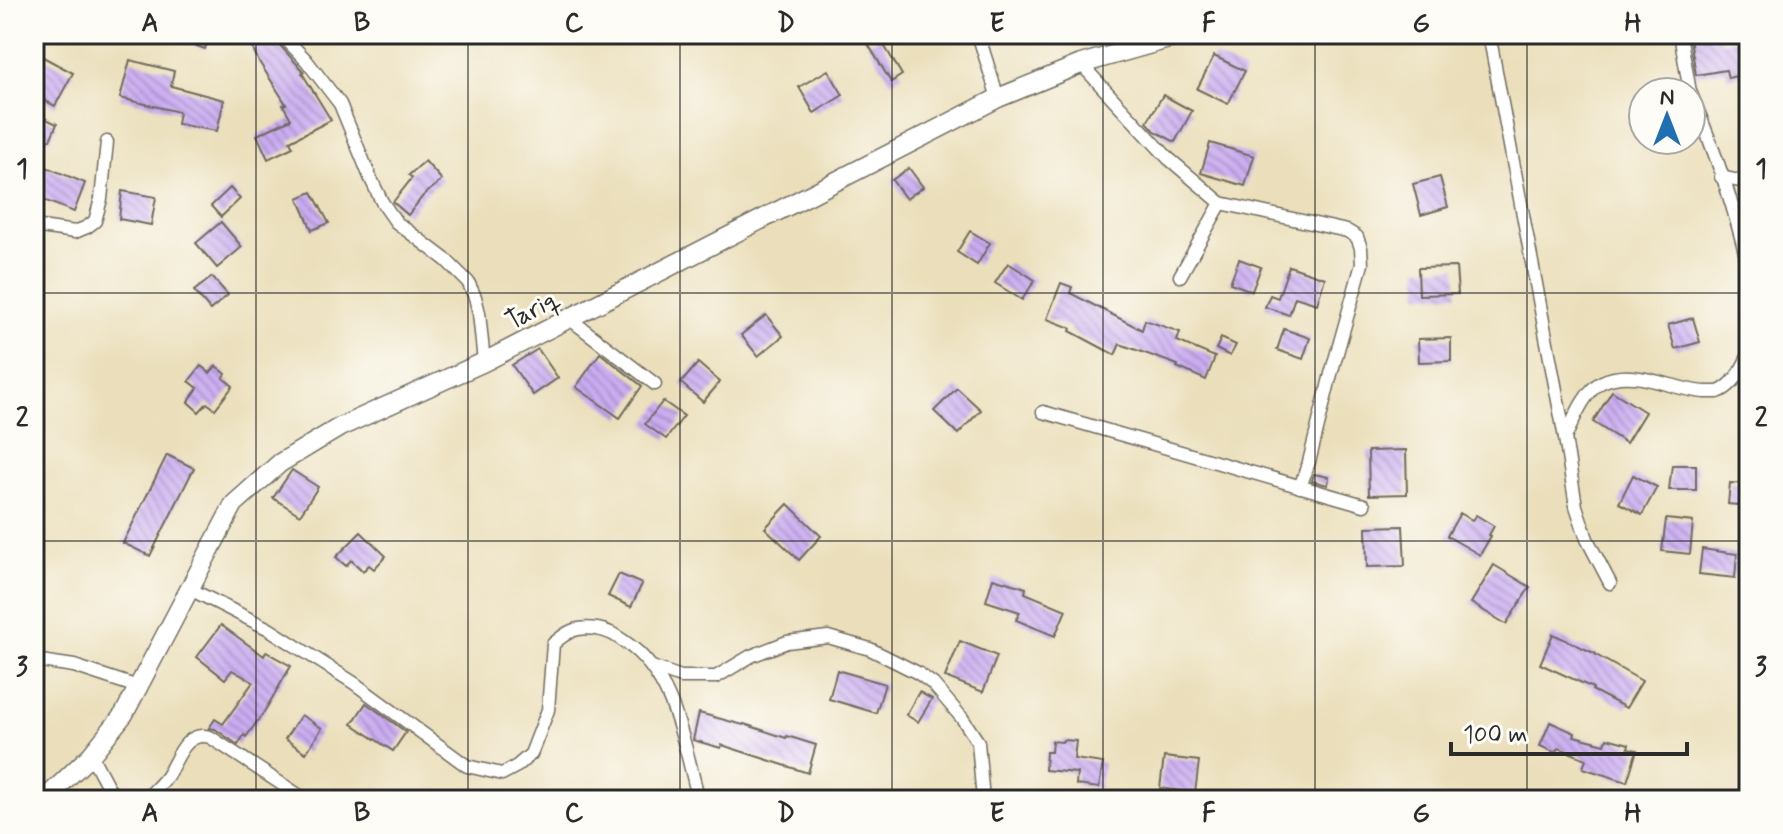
<svg xmlns="http://www.w3.org/2000/svg" width="1783" height="834" font-family="Mynerve,sans-serif">
	<style>
		.building { fill: url(#building-back-hatch) }
		.lines { fill: none; stroke-linecap: round; stroke-linejoin: round }
		.street-casing { stroke: #6e6a5d; stroke-width: 15 }
		.secondary-casing { stroke: #6e6a5d; stroke-width: 21 }
		.street { stroke: #fff; stroke-width: 12 }
		.secondary { stroke: #fff; stroke-width: 18 }
		.grid { fill: none; stroke: #2b2b2b; stroke-width: 2; stroke-opacity: 0.55 }
		.labels { text-anchor: middle; stroke-width: 6; stroke-linejoin: round; paint-order: stroke }
		.street-label { font-size: 26px; fill: #2b2b2b; stroke: #fdfcf7 }
		.neatline { fill: none; stroke: #2b2b2b; stroke-width: 3 }
		.grid-label { font-size: 26px; text-anchor: middle; font-weight: bold; fill: #2b2b2b }
	</style>
	<defs>
		<pattern id="building-back-hatch" width="6" height="6" patternUnits="userSpaceOnUse" patternTransform="scale(2)"><rect width="6" height="6" fill="#caacf1"/><path d="M-1 5l2 2M0 0l6 6M5-1l2 2" fill="none" stroke="#a48cc3"/></pattern>
	</defs>
	<rect width="100%" height="100%" fill="#fdfcf7"/>
	<filter id="ink" filterUnits="userSpaceOnUse"><feTurbulence type="fractalNoise" baseFrequency=".0125" numOctaves="2"/><feDisplacementMap in="SourceGraphic" scale="16" xChannelSelector="R" yChannelSelector="G"/><feConvolveMatrix kernelMatrix="1 2 1 2 8 2 1 2 1" color-interpolation-filters="sRGB"/></filter>
	<filter id="wash" filterUnits="userSpaceOnUse"><feTurbulence type="fractalNoise" baseFrequency=".006" numOctaves="4" result="noise"/><feDisplacementMap in="SourceGraphic" scale="32" xChannelSelector="R" yChannelSelector="G"/><feGaussianBlur stdDeviation="1.8" result="paint"/><feColorMatrix in="noise" values="0 0 0 0 0 0 0 0 0 0 0 0 0 0 0 0 0 1.4 0 .05"/><feComposite in="paint" operator="in"/></filter>
	<g filter="url(#wash)">
		<rect width="100%" height="100%" fill="#ebdfbb"/>
		<g id="blocks">
			<g class="building">
				<polygon points="169,34 210,34 205,49 168,36"/>
				<polygon points="246,34 273,34 276,41 304,72 302,73 331,120 290,141 293,147 268,159 257,135 291,119 283,105 286,104 258,60"/>
				<polygon points="1711,34 1719,34 1721,42 1749,36 1749,73 1728,78 1726,70 1696,75 1690,38"/>
				<polygon points="879,37 902,75 891,82 868,44"/>
				<polygon points="1214,56 1245,71 1228,104 1197,89"/>
				<polygon points="43,57 73,73 55,106 34,95 34,74"/>
				<polygon points="130,60 174,71 171,86 224,100 217,131 177,124 179,112 120,98"/>
				<polygon points="828,70 843,95 814,113 799,87"/>
				<polygon points="1163,95 1192,111 1175,142 1155,131 1147,122"/>
				<polygon points="40,116 57,124 50,140 34,133"/>
				<polygon points="1210,143 1254,156 1245,186 1201,173"/>
				<polygon points="425,161 442,180 423,196 408,215 393,202 412,178 409,175"/>
				<polygon points="34,162 85,183 74,212 41,199 43,192 34,188"/>
				<polygon points="909,168 923,187 906,199 892,180"/>
				<polygon points="1440,177 1448,207 1421,215 1413,184"/>
				<polygon points="230,188 240,199 221,217 211,206"/>
				<polygon points="122,191 156,197 151,225 119,219"/>
				<polygon points="312,192 329,223 312,230 298,198"/>
				<polygon points="221,222 242,247 217,268 196,243"/>
				<polygon points="970,231 990,243 977,265 957,252"/>
				<polygon points="1239,259 1261,267 1252,291 1230,283"/>
				<polygon points="1008,263 1035,280 1022,300 995,283"/>
				<polygon points="1289,266 1325,278 1317,304 1295,297 1289,315 1265,307 1270,295 1278,298"/>
				<polygon points="1456,267 1458,294 1419,295 1418,268"/>
				<polygon points="212,277 228,295 210,310 194,291"/>
				<polygon points="1061,283 1072,287 1070,293 1142,330 1145,320 1180,332 1177,341 1215,357 1206,380 1177,367 1178,365 1120,344 1115,355 1070,331 1071,328 1047,319"/>
				<polygon points="766,315 783,336 758,356 741,335"/>
				<polygon points="1693,318 1700,342 1675,349 1668,325"/>
				<polygon points="1284,329 1310,338 1303,359 1277,350"/>
				<polygon points="1221,338 1236,345 1230,356 1216,349"/>
				<polygon points="1451,338 1451,361 1419,362 1418,339"/>
				<polygon points="538,349 558,378 533,395 512,365"/>
				<polygon points="600,353 642,386 620,418 576,387"/>
				<polygon points="698,363 720,382 703,402 681,383"/>
				<polygon points="201,366 210,373 216,366 226,374 223,378 233,386 215,409 207,403 199,412 188,402 198,388 189,381"/>
				<polygon points="957,388 981,410 958,434 934,411"/>
				<polygon points="1612,391 1645,412 1626,443 1593,422"/>
				<polygon points="663,401 684,416 666,439 645,424"/>
				<polygon points="1406,450 1407,494 1369,495 1368,451"/>
				<polygon points="167,455 194,468 150,556 123,543"/>
				<polygon points="1672,465 1696,465 1696,490 1669,490"/>
				<polygon points="292,470 318,487 300,515 273,498"/>
				<polygon points="1314,474 1329,477 1328,485 1312,481"/>
				<polygon points="1633,475 1657,487 1642,515 1619,503"/>
				<polygon points="1730,483 1749,484 1747,506 1728,504"/>
				<polygon points="788,504 821,536 799,560 765,528"/>
				<polygon points="1460,513 1472,520 1476,515 1494,526 1489,535 1491,536 1480,555 1447,536"/>
				<polygon points="1666,519 1693,522 1690,554 1662,551"/>
				<polygon points="1403,526 1405,566 1367,567 1366,527"/>
				<polygon points="361,532 386,556 374,569 369,565 363,571 351,560 346,566 336,557"/>
				<polygon points="1702,549 1737,554 1735,578 1699,574"/>
				<polygon points="1494,565 1530,587 1506,624 1471,603"/>
				<polygon points="619,574 642,584 631,607 608,596"/>
				<polygon points="993,578 1026,588 1025,593 1066,610 1055,636 1016,620 1020,612 986,601"/>
				<polygon points="221,625 264,656 266,652 291,666 264,712 246,737 244,735 238,745 215,729 209,728 215,719 223,724 253,682 232,670 225,679 197,657"/>
				<polygon points="1553,634 1596,654 1596,655 1642,681 1626,708 1592,690 1593,688 1540,664"/>
				<polygon points="960,641 997,656 983,692 945,677"/>
				<polygon points="837,670 885,684 876,713 829,699"/>
				<polygon points="919,692 932,699 918,722 906,715"/>
				<polygon points="366,703 406,732 393,751 352,724"/>
				<polygon points="699,713 743,725 744,724 786,738 787,736 816,745 808,773 722,745 721,748 693,740"/>
				<polygon points="301,715 322,728 306,753 285,739"/>
				<polygon points="1550,722 1575,733 1574,736 1605,744 1607,738 1629,744 1628,748 1637,750 1627,782 1583,768 1586,759 1559,748 1556,753 1540,746"/>
				<polygon points="1063,740 1076,741 1074,759 1103,763 1099,788 1076,785 1077,773 1045,770 1046,752 1051,752 1052,741 1062,742"/>
				<polygon points="1164,757 1199,761 1195,793 1160,788"/>
			</g>
		</g>
	</g>
	<g filter="url(#ink)">
		<use href="#blocks" fill-opacity="0" stroke="#6e6a5d" stroke-width="2"/>
		<g class="lines">
			<g class="street-casing">
				<g id="street">
					<polyline points="978,34 998,98"/>
					<polyline points="1489,34 1565,438 1576,506 1587,539 1610,583"/>
					<polyline points="1680,34 1690,92"/>
					<polyline points="34,35 35,34"/>
					<polyline points="282,35 306,60 340,104 370,177 382,202 396,222 446,260 468,282 475,297 479,313 484,362"/>
					<polyline points="1081,64 1168,158 1221,203 1180,276"/>
					<path d="M1691 94C1715 151 1736 210 1749 270"/>
					<polyline points="1721,177 1749,183"/>
					<polyline points="1221,203 1347,231 1357,237 1361,248 1362,264 1331,374 1309,462 1300,487"/>
					<polyline points="34,226 75,232 87,227 95,221 101,199 107,142"/>
					<polyline points="570,319 655,384"/>
					<polyline points="1043,412 1364,505"/>
					<path d="M1565 438C1573 421 1585 390 1602 382 1634 366 1674 391 1706 392 1707 392 1716 392 1718 392 1733 387 1743 368 1749 354"/>
					<path d="M190 589 269 629 354 683 467 766 502 774 517 766 531 754 548 710 553 644C568 631 576 626 597 629 609 631 615 635 625 642 675 675 684 746 699 800"/>
					<polyline points="34,660 74,666 138,687"/>
					<polyline points="652,667 681,677 716,677 751,656 787,642 828,637 870,649 918,673 933,684 962,718 978,742 983,800"/>
					<polyline points="91,755 115,800"/>
					<path d="M145 800C152 792 161 785 167 776 178 759 185 730 210 737L306 800"/>
				</g>
			</g>
			<g class="secondary-casing">
				<polyline id="secondary" points="44,800 91,755 124,714 234,504 280,463 340,427 484,362 998,98 1081,64 1186,34"/>
			</g>
			<use href="#street" class="street"/>
			<use href="#secondary" class="secondary"/>
		</g>
	</g>
	<path class="grid" d="M256 34V800M468 34V800M680 34V800M892 34V800M1103 34V800M1315 34V800M1527 34V800M34 293H1749M34 541H1749"/>
	<g class="labels">
		<g class="street-label">
			<text transform="translate(532 309) rotate(-27)" y="9">Tariq</text>
		</g>
	</g>
	<rect width="1783" height="834" fill="none" stroke="#fdfcf7" stroke-width="88"/>
	<g transform="translate(1667 116)"><circle r="38" fill="#fdfcf7" stroke="#a9a8a5" stroke-width="2"/>
	<path d="M0-6L14 30L0 20L-14 30Z" fill="#1f6fb2"/>
	<text y="-12" font-size="22" font-weight="bold" text-anchor="middle" fill="#2b2b2b">N</text>
	</g>
	<path d="M1451 742v12h236v-12" fill="none" stroke="#2b2b2b" stroke-width="4"/>
	<text x="1463" y="742" font-size="24" fill="#2b2b2b" stroke="#fdfcf7" stroke-width="6" paint-order="stroke">100 m</text>
	<rect x="44" y="44" width="1695" height="746" class="neatline"/>
	<g class="grid-label">
		<text x="150" y="31">A</text>
		<text x="362" y="31">B</text>
		<text x="574" y="31">C</text>
		<text x="786" y="31">D</text>
		<text x="997" y="31">E</text>
		<text x="1209" y="31">F</text>
		<text x="1421" y="31">G</text>
		<text x="1633" y="31">H</text>
		<text x="22" y="177">1</text>
		<text x="1761" y="177">1</text>
		<text x="22" y="426">2</text>
		<text x="1761" y="426">2</text>
		<text x="22" y="675">3</text>
		<text x="1761" y="675">3</text>
		<text x="150" y="821">A</text>
		<text x="362" y="821">B</text>
		<text x="574" y="821">C</text>
		<text x="786" y="821">D</text>
		<text x="997" y="821">E</text>
		<text x="1209" y="821">F</text>
		<text x="1421" y="821">G</text>
		<text x="1633" y="821">H</text>
	</g>
</svg>
